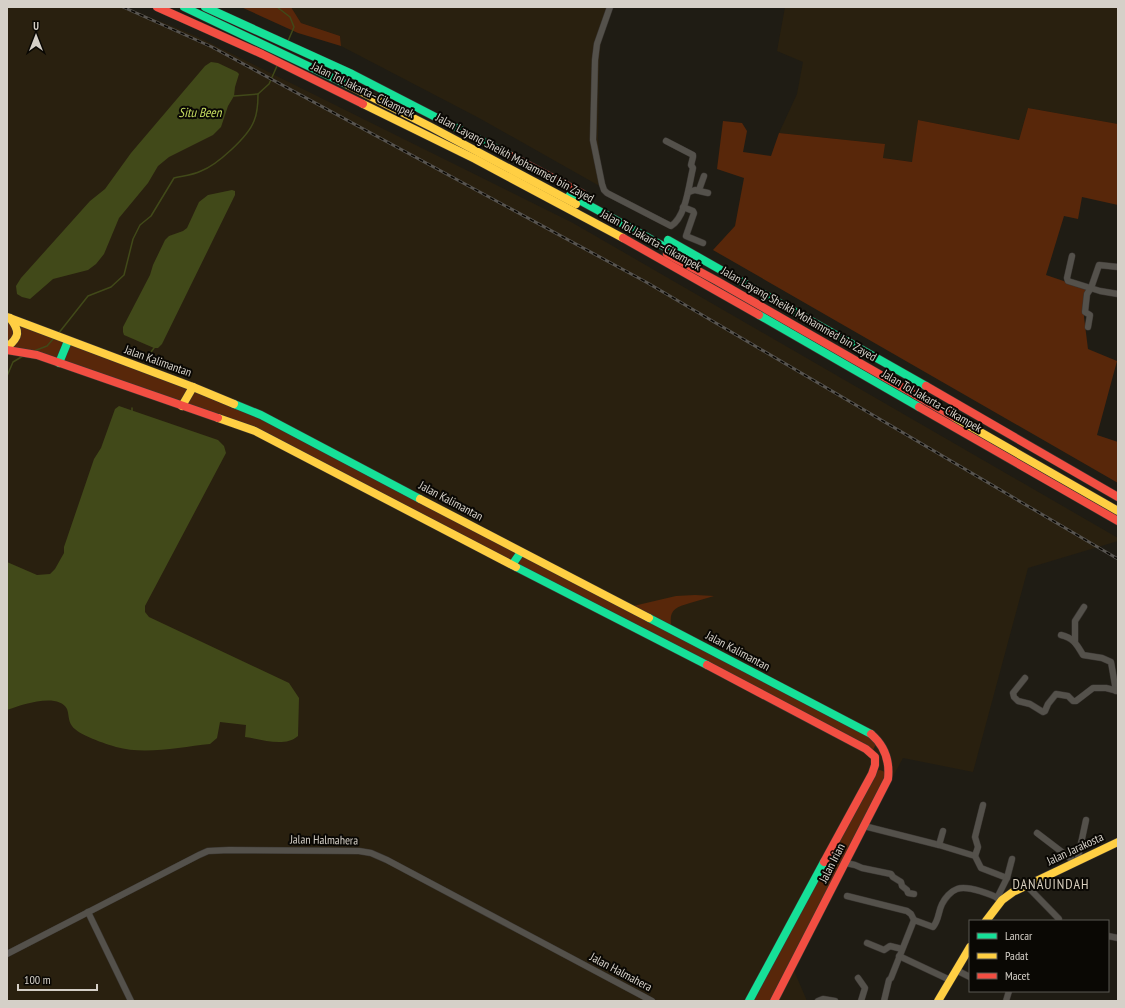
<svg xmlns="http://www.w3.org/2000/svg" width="1125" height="1008" font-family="'PT Sans Narrow',sans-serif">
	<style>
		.built { fill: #29200f }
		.green { fill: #58270a }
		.water { fill: #414919 }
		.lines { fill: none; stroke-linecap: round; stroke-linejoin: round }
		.stream { stroke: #414919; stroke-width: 1.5 }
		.street-casing { stroke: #3a3632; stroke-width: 7 }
		.fast-casing { stroke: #3a3632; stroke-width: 9 }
		.slow-casing { stroke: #3a3632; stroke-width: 9 }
		.jam-casing { stroke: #3a3632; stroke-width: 9 }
		.street { stroke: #54514b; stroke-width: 6 }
		.fast { stroke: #16e098; stroke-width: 8 }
		.slow { stroke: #ffcf43; stroke-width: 8 }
		.jam { stroke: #f24e42; stroke-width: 8 }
		.rail-casing { stroke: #575450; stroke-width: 3 }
		.rail { stroke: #0a0804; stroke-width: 1.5; stroke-dasharray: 4.5; stroke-linecap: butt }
		.labels { text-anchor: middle; stroke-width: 4; stroke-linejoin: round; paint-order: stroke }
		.street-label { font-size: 12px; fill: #d5d0c8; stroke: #0a0804 }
		.water-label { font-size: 13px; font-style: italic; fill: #c6dd60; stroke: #0a0804 }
		.quarter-label { font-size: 14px; letter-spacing: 1px; fill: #d7cebd; stroke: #0a0804 }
	</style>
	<rect width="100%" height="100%" fill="#1f1c14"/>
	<g class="built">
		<polygon points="7,7 125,7 196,36 573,223 1118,538 1118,541 1028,568 973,772 903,758 846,863 792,966 807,1001 7,1001"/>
		<polygon points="291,7 612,7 601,36 599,71 598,139 603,188 479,118 341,46 340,36 301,23"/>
		<polygon points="785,7 1118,7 1118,124 1028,108 1019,140 918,120 913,162 883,158 884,144 779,133 797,94 803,62 777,51"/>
	</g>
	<g class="green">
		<polygon points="241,7 291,7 301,23 340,36 341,46 298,33"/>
		<polygon points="1028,108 1118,124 1118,205 1082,197 1078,219 1064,216 1046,275 1087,289 1084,317 1088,349 1117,361 1097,435 1118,442 1118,483 713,250 735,226 744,178 717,169 723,121 742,123 747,131 743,152 771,156 779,133 885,144 883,158 912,162 918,120 1019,140"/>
		<path d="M7 317 261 415 629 607 676 596 695 595 714 596C706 598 698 601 690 603 673 608 668 611 672 630L872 735 876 744 873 750 255 431 59 363 7 350Z"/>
		<polygon points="880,770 885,772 886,774 774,1001 749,1001 874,771"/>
	</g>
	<g class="water">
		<polygon points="211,62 218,63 237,72 239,74 235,87 234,96 228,106 221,127 213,135 169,157 158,166 148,183 119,218 104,254 96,264 88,270 53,279 30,299 22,297 17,294 16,286 21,278 90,201 105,189 131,153 205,66"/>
		<polygon points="232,190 235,191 235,195 162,344 158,348 154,348 124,335 123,332 123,327 150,275 153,265 165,240 169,236 183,231 187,228 199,202 208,195"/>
		<path d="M119 406 218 440 224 446 226 453 145 606V612L149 617 289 683 299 698 298 736C284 748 262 739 245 737L246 725 220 722 217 738 210 744C181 747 145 755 116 747 106 744 78 735 72 726 68 721 69 714 67 709 58 692 21 705 7 710V562L37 575 50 574 55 569 64 553V547L94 459 101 448 115 409Z"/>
	</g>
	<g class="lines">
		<g class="stream">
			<polyline points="277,7 290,17 294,27 288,41"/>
			<polyline points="234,96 258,94"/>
			<path d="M58 334 88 296 111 287 124 275 133 239 140 225 151 216 174 178C183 176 193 175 201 171 217 165 248 137 254 121 258 112 258 103 258 94L269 84 277 66"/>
			<polyline points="34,351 47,346 54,338"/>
			<polyline points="151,352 154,348"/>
			<polyline points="7,376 13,362 23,356"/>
			<polyline points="132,411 132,408"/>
		</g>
		<g class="street-casing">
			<g id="street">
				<path d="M610 7 597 44 595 60 593 140 602 184 604 190 607 193 671 226C686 217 689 184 693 168L691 165 693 157V155L666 141"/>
				<polyline points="699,190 704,176"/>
				<polyline points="689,192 695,190 708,193"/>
				<polyline points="683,207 693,211 694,213 686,236 703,243"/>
				<polyline points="1072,256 1067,278 1068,281 1100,291 1118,294"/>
				<polyline points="1088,327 1090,315 1085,312 1087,294 1091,288 1099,265 1118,267"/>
				<path d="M1061 635C1074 638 1077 645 1083 655L1102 658 1111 662 1116 691"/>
				<polyline points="1075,641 1075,621 1084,607"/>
				<polyline points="1025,678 1013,693 1014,697 1018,701 1030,704 1043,712 1045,711 1048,704 1056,694 1068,696 1073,701 1076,701 1093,688 1106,688 1118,691"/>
				<polyline points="864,826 939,845 975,856 981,868 1007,878"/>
				<polyline points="1037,833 1075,862"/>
				<polyline points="939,845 943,831"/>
				<polyline points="975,856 978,847 975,837 983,805"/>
				<polyline points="1077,862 1086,820"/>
				<polyline points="846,863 855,865 862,868 891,874 893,877 901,882 902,886 907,890 908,893 914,894"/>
				<polyline points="1026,885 1059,919 1058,921"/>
				<polyline points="847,896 907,911 911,914 914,920"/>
				<polyline points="997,898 1007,878 1012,859"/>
				<polyline points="88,912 131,1001"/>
				<polyline points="1108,936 1118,938"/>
				<polyline points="867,943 884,950 890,946 902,949"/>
				<polyline points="7,954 199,855 208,851 229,850 359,851 371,853 387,860 652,1001"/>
				<polyline points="899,956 950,980"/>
				<polyline points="956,970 970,977"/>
				<polyline points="858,978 865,988 861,1001"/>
				<polyline points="818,1001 823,999 835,1001"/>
				<path d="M884 1001 889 980 891 978 914 920 933 927C939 920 938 912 942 904 945 898 951 891 957 889 968 885 993 895 1002 900"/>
				<polyline points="1006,1001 1009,991"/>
			</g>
		</g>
		<g class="fast-casing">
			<g id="fast">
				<polyline points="184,7 348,85"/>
				<polyline points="205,7 352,74 511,156"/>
				<polyline points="570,195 676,253"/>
				<polyline points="668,240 926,386"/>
				<polyline points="759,315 919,407"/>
				<polyline points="59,363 68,341"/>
				<polyline points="234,404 261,415 420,499"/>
				<polyline points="512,565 521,552"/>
				<polyline points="516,567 707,665"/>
				<polyline points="649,618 871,734"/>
				<polyline points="749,1001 824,862"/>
			</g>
		</g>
		<g class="slow-casing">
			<g id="slow">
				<polyline points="348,85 431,127 576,204"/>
				<polyline points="363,104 475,159 623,238"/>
				<polyline points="7,317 193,387 234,404"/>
				<path d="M7 347C20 337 20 331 10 318"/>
				<polyline points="182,406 193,387"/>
				<polyline points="954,417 1118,511"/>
				<polyline points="218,418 255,431 516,567"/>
				<polyline points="420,499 649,618"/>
				<polyline points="986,921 1002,900 1013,892 1118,842"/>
				<polyline points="938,1001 970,947"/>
			</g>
		</g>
		<g class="jam-casing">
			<g id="jam">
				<polyline points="157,7 262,54 363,104"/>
				<polyline points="511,156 583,194"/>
				<polyline points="623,238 759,315"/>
				<polyline points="667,254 717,281 954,417"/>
				<polyline points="7,350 37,355 218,418"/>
				<polyline points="926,386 1118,497"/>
				<polyline points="919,407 1118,521"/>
				<polyline points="707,665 866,749 875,757 875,765 872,774 824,862"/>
				<path d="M774 1001 888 779C890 761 885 746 871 734"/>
			</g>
		</g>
		<use href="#street" class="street"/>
		<use href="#fast" class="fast"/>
		<use href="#slow" class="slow"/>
		<use href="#jam" class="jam"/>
		<g class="rail-casing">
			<polyline id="rail" points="123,7 212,47 646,282 1118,559"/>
		</g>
		<use href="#rail" class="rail"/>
	</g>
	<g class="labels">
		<g class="street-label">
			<text transform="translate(363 90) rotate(26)" y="4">Jalan Tol Jakarta–Cikampek</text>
			<text transform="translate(515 158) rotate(28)" y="4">Jalan Layang Sheikh Mohammed bin Zayed</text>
			<text transform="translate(651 240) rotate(29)" y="4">Jalan Tol Jakarta–Cikampek</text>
			<text transform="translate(799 314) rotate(30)" y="4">Jalan Layang Sheikh Mohammed bin Zayed</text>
			<text transform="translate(158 361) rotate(20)" y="4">Jalan Kalimantan</text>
			<text transform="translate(932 401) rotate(30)" y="4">Jalan Tol Jakarta–Cikampek</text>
			<text transform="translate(451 501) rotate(28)" y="4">Jalan Kalimantan</text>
			<text transform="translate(738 651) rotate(28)" y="4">Jalan Kalimantan</text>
			<text transform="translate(324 840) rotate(1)" y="4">Jalan Halmahera</text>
			<text transform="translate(1075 849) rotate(-25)" y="4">Jalan Jarakosta</text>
			<text transform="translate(832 863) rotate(-63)" y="4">Jalan Irian</text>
			<text transform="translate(621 972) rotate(28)" y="4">Jalan Halmahera</text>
		</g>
		<g class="water-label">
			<text x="200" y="117">Situ Been</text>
		</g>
		<g class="quarter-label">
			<text x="1051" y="889">DANAUINDAH</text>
		</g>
	</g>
	<rect width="1125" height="1008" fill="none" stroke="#d5d0c8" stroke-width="16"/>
	<rect x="969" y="920" width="140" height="72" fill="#0a0804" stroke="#5b5852"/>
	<rect x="977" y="933" width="20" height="6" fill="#16e098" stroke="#5b5852"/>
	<text x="1005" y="940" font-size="12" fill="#d5d0c8">Lancar</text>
	<rect x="977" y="953" width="20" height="6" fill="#ffcf43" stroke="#5b5852"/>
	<text x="1005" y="960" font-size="12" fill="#d5d0c8">Padat</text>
	<rect x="977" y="973" width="20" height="6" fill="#f24e42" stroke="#5b5852"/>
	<text x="1005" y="980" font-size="12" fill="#d5d0c8">Macet</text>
	<g transform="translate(36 36)" stroke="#0a0804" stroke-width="3" paint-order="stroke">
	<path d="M0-3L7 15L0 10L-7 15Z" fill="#d5d0c8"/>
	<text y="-6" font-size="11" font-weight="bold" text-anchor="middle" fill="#d5d0c8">U</text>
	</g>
	<path d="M18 984v6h79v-6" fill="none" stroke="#d5d0c8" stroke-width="2"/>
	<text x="24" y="984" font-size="12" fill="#d5d0c8" stroke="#0a0804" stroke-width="3" paint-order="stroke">100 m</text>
</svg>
